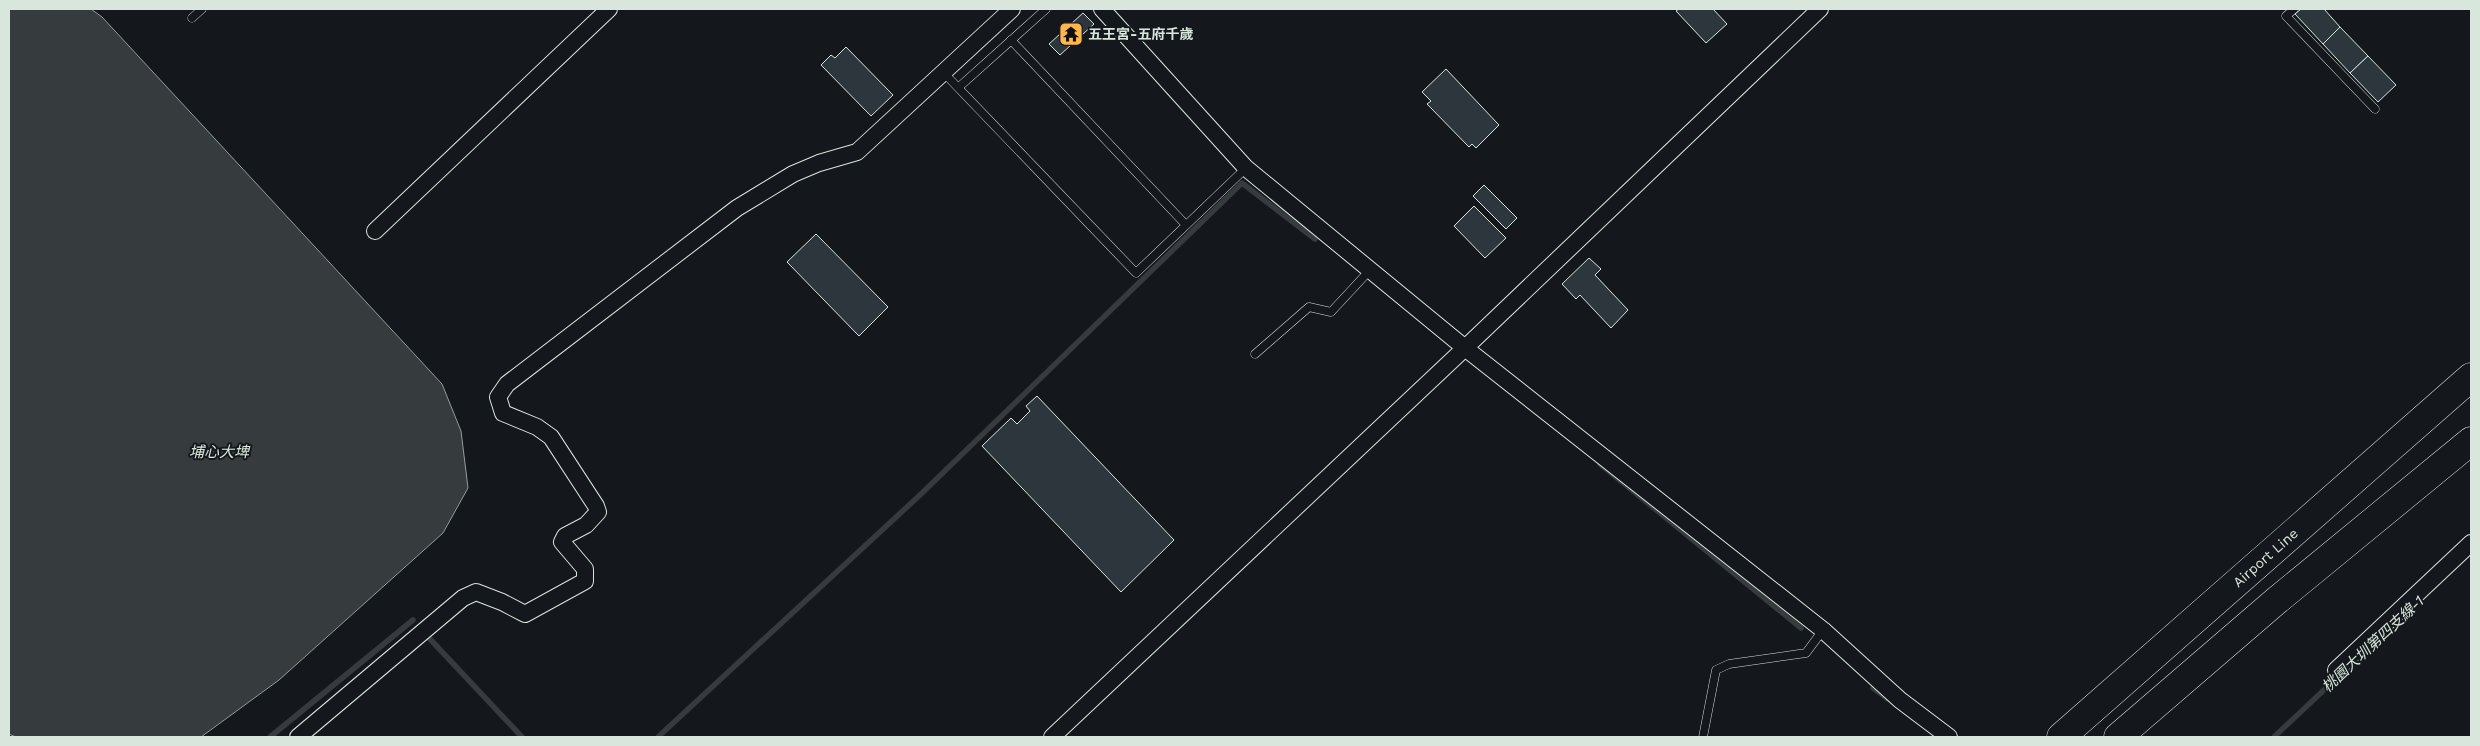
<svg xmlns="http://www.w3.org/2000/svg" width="2480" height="746" font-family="'Work Sans','Noto Sans TC',sans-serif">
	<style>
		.water { fill: #363b3e; stroke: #939e99 }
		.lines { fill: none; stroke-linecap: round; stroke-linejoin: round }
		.stream { stroke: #363b3e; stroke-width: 5.5 }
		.building { fill: #2c363c; stroke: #d8e6dc }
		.service-casing { stroke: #d8e6dc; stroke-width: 9 }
		.minor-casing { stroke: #d8e6dc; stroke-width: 18 }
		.motorway-casing { stroke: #d8e6dc; stroke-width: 29 }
		.service { stroke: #14181c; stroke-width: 8 }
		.minor { stroke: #14181c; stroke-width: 16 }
		.motorway { stroke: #14181c; stroke-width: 28 }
		.labels { text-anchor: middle; stroke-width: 4; stroke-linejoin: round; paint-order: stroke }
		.poi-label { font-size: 14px; font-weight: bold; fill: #d8e6dc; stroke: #14181c; text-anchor: start }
		.street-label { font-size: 14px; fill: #d8e6dc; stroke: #14181c }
		.water-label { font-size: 15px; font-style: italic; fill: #d8e6dc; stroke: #14181c }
	</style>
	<rect width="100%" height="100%" fill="#14181c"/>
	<polygon class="water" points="9,9 91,9 102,17 442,384 461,431 468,488 443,533 279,680 201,737 16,737 9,734"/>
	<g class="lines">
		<g class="stream">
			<polyline points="1600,464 1801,628"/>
			<polyline points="429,638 522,737"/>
			<polyline points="1873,688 1888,699"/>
			<polyline points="270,737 413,620"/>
			<polyline points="658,737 920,495 1242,183 1315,239"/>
			<polyline points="2274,737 2341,674"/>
		</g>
	</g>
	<g class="building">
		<polygon points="1679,9 1713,9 1727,24 1706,43 1676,11"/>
		<polygon points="2301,9 2324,9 2340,27 2323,44 2295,14"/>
		<polygon points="1083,13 1094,24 1060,55 1049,44"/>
		<polygon points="2340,27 2368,56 2350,73 2323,44"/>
		<polygon points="846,47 893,95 871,116 821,65 831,55 835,58"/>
		<polygon points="2368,56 2396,85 2378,102 2350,73"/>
		<polygon points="1446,69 1499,125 1476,148 1472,144 1469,147 1427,104 1431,101 1422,92"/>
		<polygon points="1484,185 1517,218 1506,229 1473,196"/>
		<polygon points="1474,206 1506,238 1485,258 1454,226"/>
		<polygon points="816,234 888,307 859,336 787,262"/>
		<polygon points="1589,258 1601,269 1595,275 1628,310 1611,328 1580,295 1576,299 1562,284"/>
		<polygon points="1037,396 1174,540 1121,592 982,446 1011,418 1017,424 1030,411 1026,406"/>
	</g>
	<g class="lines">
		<g class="service-casing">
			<g id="service">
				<polyline points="2294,9 2286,16 2375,109"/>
				<polyline points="192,18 202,9"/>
				<polyline points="1011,40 1186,225"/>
				<polyline points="943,72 1136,273 1246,168"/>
				<polyline points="959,87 1046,9"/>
				<polyline points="1255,354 1309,307 1331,312 1370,270"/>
				<polyline points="1703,737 1716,670 1729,664 1806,653 1823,630"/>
			</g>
		</g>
		<g class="minor-casing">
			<g id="minor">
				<polyline points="1102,9 1246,168 1465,348 1823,630 1900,700 1949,737"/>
				<polyline points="375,231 609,9"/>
				<polyline points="2336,670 2471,543"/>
				<polyline points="298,737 463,598 476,592 502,602 525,614 585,581 585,569 562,542 565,536 586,525 598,512 596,506 551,437 537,427 503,413 498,397 507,384 737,208 793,174 819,163 857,152 1012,9"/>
				<polyline points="1052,737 1465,348 1820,9"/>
			</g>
		</g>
		<g class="motorway-casing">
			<g id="motorway">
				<path id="s1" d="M2061 737 2471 377"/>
				<polyline points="2118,737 2276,601 2471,441"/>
			</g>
		</g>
		<use href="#service" class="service"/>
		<use href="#minor" class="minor"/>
		<use href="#motorway" class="motorway"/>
	</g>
	<defs>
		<g id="temple-square" transform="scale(1.25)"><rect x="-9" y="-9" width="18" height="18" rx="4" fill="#ffb74d" stroke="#14181c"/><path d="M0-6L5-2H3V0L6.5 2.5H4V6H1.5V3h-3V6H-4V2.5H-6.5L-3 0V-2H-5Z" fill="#111"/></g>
	</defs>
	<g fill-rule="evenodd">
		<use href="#temple-square" x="1071" y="34"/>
	</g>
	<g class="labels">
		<g class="poi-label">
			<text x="1088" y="39">五王宮-五府千歲</text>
		</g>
		<g class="street-label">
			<text dy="5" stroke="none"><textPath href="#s1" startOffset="272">Airport Line</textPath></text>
		</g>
		<g class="water-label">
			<text x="219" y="457">埔心大埤</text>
			<text transform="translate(2373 644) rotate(-43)" y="5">桃園大圳第四支線-1</text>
		</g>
	</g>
	<rect width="2480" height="746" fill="none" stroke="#d8e6dc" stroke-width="20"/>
</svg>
